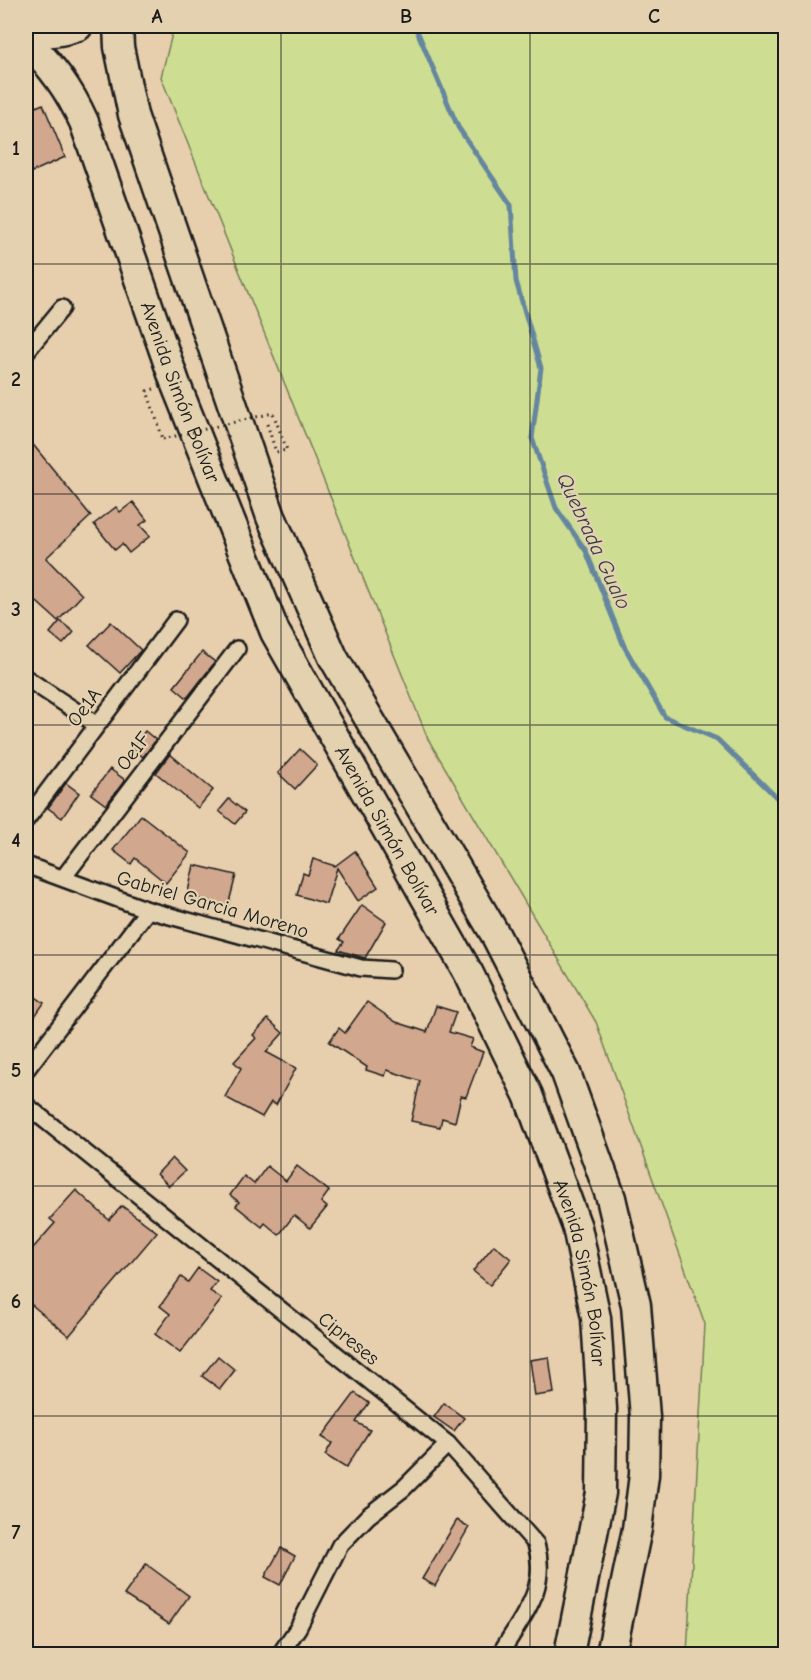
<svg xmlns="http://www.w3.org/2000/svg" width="811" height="1680" font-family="'Comic Neue',sans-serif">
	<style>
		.green { fill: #cdde92; stroke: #747d57; stroke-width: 1.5 }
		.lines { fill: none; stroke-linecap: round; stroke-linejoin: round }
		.stream { stroke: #65869e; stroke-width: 5 }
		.building { fill: #d1a78d; stroke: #1c1c1c; stroke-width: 1.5 }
		.street-casing { stroke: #1c1c1c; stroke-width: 20 }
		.highway-casing { stroke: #1c1c1c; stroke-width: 33 }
		.path { stroke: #1c1c1c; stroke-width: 3; stroke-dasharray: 1.5 4.5; stroke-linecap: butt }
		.street { stroke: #e4d1af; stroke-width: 15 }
		.highway { stroke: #e4d1af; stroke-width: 28 }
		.path-bridge { stroke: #1c1c1c; stroke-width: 3; stroke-dasharray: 1.5 4.5; stroke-linecap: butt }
		.grid { fill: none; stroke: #1c1c1c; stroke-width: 1.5; stroke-opacity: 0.55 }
		.labels { text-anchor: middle; stroke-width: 4.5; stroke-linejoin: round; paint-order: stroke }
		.street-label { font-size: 20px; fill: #1c1c1c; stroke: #e4d1af }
		.water-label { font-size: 21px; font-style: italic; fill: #343f47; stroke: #e4d1af }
		.neatline { fill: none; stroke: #1c1c1c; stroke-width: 2 }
		.grid-label { font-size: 20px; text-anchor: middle; font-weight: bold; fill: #1c1c1c }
	</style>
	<rect width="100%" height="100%" fill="#e7cead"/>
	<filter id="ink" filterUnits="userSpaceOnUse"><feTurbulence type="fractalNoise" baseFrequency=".0167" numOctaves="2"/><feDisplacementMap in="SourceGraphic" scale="12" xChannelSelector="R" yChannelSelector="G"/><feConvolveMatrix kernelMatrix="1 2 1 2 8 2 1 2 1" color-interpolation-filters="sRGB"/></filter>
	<g filter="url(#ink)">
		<polygon class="green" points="174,26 785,26 785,1654 687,1654 705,1324 596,1022 428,739 161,77"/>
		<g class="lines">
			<polyline class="stream" points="415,26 458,127 511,205 516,281 541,368 532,438 556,508 586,551 624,646 665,717 717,739 777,798 786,810"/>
		</g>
		<g class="building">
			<polygon points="43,104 65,157 32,172 26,159 26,111"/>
			<polygon points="26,436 91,516 46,558 82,595 58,621 28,594 34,588 26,580"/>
			<polygon points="133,502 147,520 140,525 150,536 129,553 122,544 115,550 94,524 116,507 120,512"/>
			<polygon points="60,621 74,632 63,644 50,633"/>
			<polygon points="111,622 141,650 120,673 89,645"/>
			<polygon points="202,652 215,662 187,698 174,687"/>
			<polygon points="145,731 156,740 143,757 132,748"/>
			<polygon points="300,749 317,765 295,789 278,773"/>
			<polygon points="170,754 213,790 198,808 156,773"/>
			<polygon points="110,769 125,780 106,805 91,794"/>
			<polygon points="66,783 79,793 62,818 48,808"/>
			<polygon points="229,799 245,812 235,824 219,811"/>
			<polygon points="141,815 190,853 166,883 135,858 131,864 113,850"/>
			<polygon points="355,851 378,887 358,901 337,868 326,904 297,895 303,873 308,875 313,859 335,866"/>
			<polygon points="194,865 236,875 228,906 187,896"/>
			<polygon points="362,905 386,922 365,958 338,950 344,942 339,939"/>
			<polygon points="26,990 44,1003 26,1029"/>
			<polygon points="367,1002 396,1022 427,1032 436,1006 456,1012 449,1032 473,1039 470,1047 483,1052 466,1097 461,1096 455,1122 442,1118 440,1127 411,1121 420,1081 387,1070 385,1076 366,1070 367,1067 329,1042 339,1028 345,1033"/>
			<polygon points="268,1019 283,1033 266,1052 296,1068 276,1105 271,1102 262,1117 225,1097 241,1068 234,1062 256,1038 253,1035"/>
			<polygon points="172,1158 185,1171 169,1186 157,1174"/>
			<polygon points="267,1166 286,1181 297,1166 329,1191 321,1202 327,1207 310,1228 294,1215 279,1235 265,1223 262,1227 236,1206 239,1202 230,1195 244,1176 254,1184"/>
			<polygon points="76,1190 109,1220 122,1206 157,1232 69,1336 26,1300 26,1256 55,1223 50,1219"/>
			<polygon points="494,1245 511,1259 490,1285 473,1271"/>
			<polygon points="198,1268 217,1282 210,1291 222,1299 180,1353 155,1334 170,1314 160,1306 181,1277 188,1282"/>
			<polygon points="218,1356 235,1370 220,1389 202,1376"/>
			<polygon points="549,1357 554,1393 535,1396 530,1360"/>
			<polygon points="355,1393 369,1403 356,1422 370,1430 346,1468 325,1455 332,1443 322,1437"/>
			<polygon points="444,1403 464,1418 454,1431 434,1417"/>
			<polygon points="457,1520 469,1527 435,1586 422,1579"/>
			<polygon points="281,1548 295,1556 280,1585 265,1577"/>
			<polygon points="146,1564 189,1596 169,1624 124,1595"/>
		</g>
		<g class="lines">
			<g class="street-casing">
				<g id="street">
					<polyline points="26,352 62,308"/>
					<polyline points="26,678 97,725"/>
					<polyline points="26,820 176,620"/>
					<polyline points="26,865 148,910 361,968 391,970"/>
					<polyline points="63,878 237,649"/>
					<polyline points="26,1070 148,910"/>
					<path d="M26 1105 448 1444 536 1544C549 1589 522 1617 500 1654"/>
					<polyline points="280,1654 298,1628 340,1545 368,1516 404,1488 448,1444"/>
				</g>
			</g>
			<g class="highway-casing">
				<g id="highway">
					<polyline points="118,26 119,47 133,115 271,517 333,657 495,934 566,1073 611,1198 636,1305 645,1417 644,1475 637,1529 611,1654"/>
					<path d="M26 31C44 35 61 32 78 26"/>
					<path id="s1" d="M26 41C52 66 69 89 84 122L176 385 275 632 469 974 528 1095 577 1227 596 1318 602 1409 601 1493 569 1654"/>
				</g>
			</g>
			<g class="path">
				<polyline points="154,389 147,391 163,439"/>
				<polyline points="267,424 276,452 287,450 273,413"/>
			</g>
			<use href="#street" class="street"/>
			<use href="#highway" class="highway"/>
			<polyline class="path-bridge" points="163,439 273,413"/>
		</g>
	</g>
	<path class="grid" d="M281 26V1654M530 26V1654M26 264H786M26 494H786M26 725H786M26 955H786M26 1186H786M26 1416H786"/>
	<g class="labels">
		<g class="street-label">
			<text dy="7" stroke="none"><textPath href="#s1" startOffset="387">Avenida Simón Bolívar</textPath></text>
			<text transform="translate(84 707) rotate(-53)" y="7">Oe1A</text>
			<text transform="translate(133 751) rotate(-53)" y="7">Oe1F</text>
			<text dy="7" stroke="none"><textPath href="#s1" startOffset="873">Avenida Simón Bolívar</textPath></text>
			<text transform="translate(213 904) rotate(16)" y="7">Gabriel Garcia Moreno</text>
			<text dy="7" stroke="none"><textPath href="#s1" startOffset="1359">Avenida Simón Bolívar</textPath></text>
			<text transform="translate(349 1338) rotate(39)" y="7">Cipreses</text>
		</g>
		<g class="water-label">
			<text transform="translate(594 541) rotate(65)" y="7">Quebrada Gualo</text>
		</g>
	</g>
	<rect width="811" height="1680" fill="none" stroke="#e4d1af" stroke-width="66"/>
	<rect x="33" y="33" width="745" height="1614" class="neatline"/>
	<g class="grid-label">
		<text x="157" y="23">A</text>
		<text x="406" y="23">B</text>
		<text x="654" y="23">C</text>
		<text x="16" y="155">1</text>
		<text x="16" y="386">2</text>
		<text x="16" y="616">3</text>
		<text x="16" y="847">4</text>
		<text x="16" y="1077">5</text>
		<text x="16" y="1308">6</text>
		<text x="16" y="1539">7</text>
	</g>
</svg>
